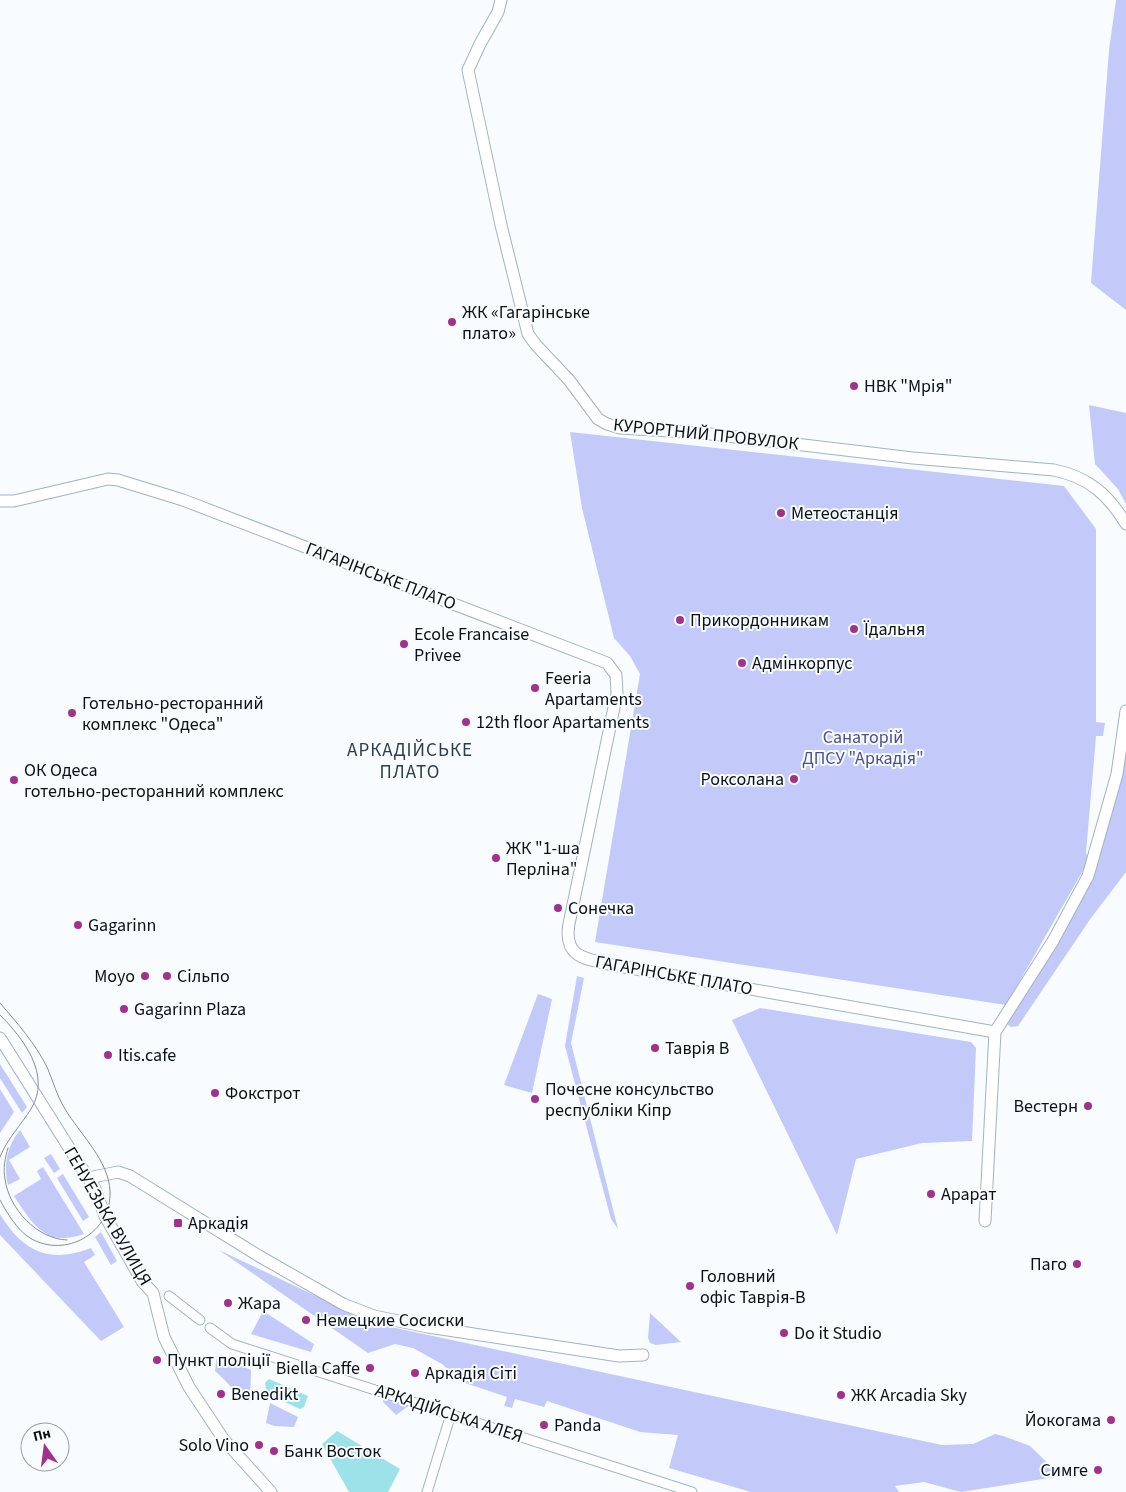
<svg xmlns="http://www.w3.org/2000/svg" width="1126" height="1492" font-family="'Source Sans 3',sans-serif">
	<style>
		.green { fill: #c3c9f9 }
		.water { fill: #9ce2e8 }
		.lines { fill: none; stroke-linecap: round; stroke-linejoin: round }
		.pedestrian-casing { stroke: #a1b3c2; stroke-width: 11 }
		.minor-casing { stroke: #a1b3c2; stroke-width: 13 }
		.pedestrian { stroke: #fff; stroke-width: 9 }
		.minor { stroke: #fff; stroke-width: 11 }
		.tram { stroke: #898e92; stroke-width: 1 }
		.poi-dot { fill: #a2318e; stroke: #f8fcff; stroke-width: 2 }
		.labels { text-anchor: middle; stroke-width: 4; stroke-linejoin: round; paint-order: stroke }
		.poi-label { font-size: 18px; fill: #0b1217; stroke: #f8fcff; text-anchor: start }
		.street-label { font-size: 18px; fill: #0b1217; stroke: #f8fcff }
		.park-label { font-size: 18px; fill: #4c508e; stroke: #f8fcff }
		.neighbourhood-label { font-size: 19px; letter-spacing: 1px; fill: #2d3d49; stroke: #f8fcff }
	</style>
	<rect width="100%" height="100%" fill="#f8fcff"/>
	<g class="green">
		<polygon points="1116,0 1126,0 1126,310 1091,283 1109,50"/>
		<polygon points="1089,405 1126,413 1126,504 1118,489 1095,464"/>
		<polygon points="570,432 1064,486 1096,529 1096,722 1105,723 1103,736 1096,736 1086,853 1089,860 1006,1005 595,942 640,674 630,656 614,638 582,508"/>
		<polygon points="1126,744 1126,872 1091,918 1018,1026 1011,1027 1005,1023 1093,878"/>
		<polygon points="577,976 584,978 571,1043 618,1229 611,1219 565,1046"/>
		<polygon points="538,994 552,999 532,1093 504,1085"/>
		<polygon points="760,1008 971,1042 976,1048 972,1141 922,1143 856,1159 837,1235 732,1020"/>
		<polygon points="0,1064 27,1107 22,1113 0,1078"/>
		<polygon points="0,1089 14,1112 0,1133"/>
		<path d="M20 1130 30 1147 9 1160 20 1179 8 1185C3 1166 7 1145 20 1130Z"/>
		<polygon points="51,1154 60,1169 54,1173 44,1158"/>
		<path d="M43 1167 84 1234C45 1248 33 1224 14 1196L41 1179 37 1171Z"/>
		<polygon points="63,1174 89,1217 83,1221 57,1178"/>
		<path d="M0 1214C23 1252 49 1264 91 1248L95 1255 84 1262 124 1327 101 1341 0 1235Z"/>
		<polygon points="101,1232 117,1261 111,1265 95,1237"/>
		<polygon points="219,1250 352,1313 391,1327 942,1445 973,1444 995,1434 1003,1436 1030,1446 1061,1476 961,1492 924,1482 895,1486 899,1492 751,1492 669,1468 678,1435 640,1432 547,1401 544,1407 515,1399 512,1408 504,1406 507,1397 462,1382 442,1364 413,1348 395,1344 368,1353"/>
		<polygon points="263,1311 314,1344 311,1352 251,1334"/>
		<polygon points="650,1313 681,1342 656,1345 650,1343 648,1338"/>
		<path d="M217 1356 251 1370 250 1402C235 1394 228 1382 215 1371Z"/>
		<polygon points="383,1395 410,1405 396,1415 383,1402"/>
		<polygon points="270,1403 298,1417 294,1427 274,1426 266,1423"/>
	</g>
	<g class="water">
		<polygon points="269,1379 308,1396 304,1407 300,1409 267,1394 265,1383"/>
		<polygon points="337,1431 400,1469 388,1492 349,1492 322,1444"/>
	</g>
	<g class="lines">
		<g class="pedestrian-casing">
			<g id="pedestrian">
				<polyline points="169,1296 200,1320"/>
				<polyline points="210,1328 232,1344 692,1492"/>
				<polyline points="427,1492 451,1414"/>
			</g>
		</g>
		<g class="minor-casing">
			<g id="minor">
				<path d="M501 0 498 12 480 44 468 70 501 225 528 334 536 345 569 380 598 419 607 424 620 428 702 433 913 458 1054 470C1088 477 1108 494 1126 524"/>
				<path d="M0 501H14L108 479 118 480 183 500 607 663 616 675 617 693 569 924C563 958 586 959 613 965L995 1032"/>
				<polyline points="0,1038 95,1189 105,1216 142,1281 153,1293 164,1337 189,1387 224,1440 271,1492"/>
				<polyline points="88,1178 118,1172 130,1176 259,1256 343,1304 374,1316 428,1327 619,1356 643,1355"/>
				<polyline points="985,1221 995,1032 1053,941 1088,876 1117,774 1126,711"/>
			</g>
		</g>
		<use href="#pedestrian" class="pedestrian"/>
		<use href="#minor" class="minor"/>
		<g class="tram">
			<path d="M0 1003C17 1023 35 1043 47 1067 53 1081 57 1096 65 1109 80 1134 109 1161 110 1191 112 1233 65 1259 30 1238 17 1230 7 1213 0 1200"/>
			<path d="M0 1015C23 1038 52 1075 31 1109 21 1125 7 1139 0 1157"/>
			<path d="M8 1148C5 1158 3 1169 5 1179 9 1209 37 1239 67 1240"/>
		</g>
	</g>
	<g class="poi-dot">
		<circle cx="452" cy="322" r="5"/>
		<circle cx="854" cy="386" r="5"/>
		<circle cx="781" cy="513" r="5"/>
		<circle cx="680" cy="620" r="5"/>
		<circle cx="854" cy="629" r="5"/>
		<circle cx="404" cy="644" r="5"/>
		<circle cx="742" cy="663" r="5"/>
		<circle cx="535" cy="688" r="5"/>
		<circle cx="72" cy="713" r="5"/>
		<circle cx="466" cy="722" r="5"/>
		<circle cx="794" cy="779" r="5"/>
		<circle cx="14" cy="780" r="5"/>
		<circle cx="496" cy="858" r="5"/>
		<circle cx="558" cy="908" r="5"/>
		<circle cx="78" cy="925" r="5"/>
		<circle cx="145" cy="976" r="5"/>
		<circle cx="167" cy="976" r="5"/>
		<circle cx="124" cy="1009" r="5"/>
		<circle cx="655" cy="1048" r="5"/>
		<circle cx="108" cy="1055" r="5"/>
		<circle cx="215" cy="1093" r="5"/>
		<circle cx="535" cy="1099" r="5"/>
		<circle cx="1088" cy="1106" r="5"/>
		<circle cx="931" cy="1194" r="5"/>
		<rect x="173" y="1218" width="10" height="10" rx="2.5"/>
		<circle cx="1077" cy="1264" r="5"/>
		<circle cx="690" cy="1286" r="5"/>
		<circle cx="228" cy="1303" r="5"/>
		<circle cx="306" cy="1320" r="5"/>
		<circle cx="784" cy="1333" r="5"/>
		<circle cx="157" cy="1360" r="5"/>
		<circle cx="370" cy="1368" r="5"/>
		<circle cx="415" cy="1373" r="5"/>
		<circle cx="221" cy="1394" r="5"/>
		<circle cx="841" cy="1395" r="5"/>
		<circle cx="1111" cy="1420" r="5"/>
		<circle cx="544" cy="1425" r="5"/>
		<circle cx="259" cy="1445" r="5"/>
		<circle cx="274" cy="1451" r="5"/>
		<circle cx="1098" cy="1470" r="5"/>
	</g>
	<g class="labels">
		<g class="poi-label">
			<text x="462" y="318">ЖК «Гагарінське<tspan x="462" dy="21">плато»</tspan></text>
			<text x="864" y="392">НВК "Мрія"</text>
			<text x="791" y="519">Метеостанція</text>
			<text x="690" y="626">Прикордонникам</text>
			<text x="864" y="635">Їдальня</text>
			<text x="414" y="640">Ecole Francaise<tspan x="414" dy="21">Privee</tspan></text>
			<text x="752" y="669">Адмінкорпус</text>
			<text x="545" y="684">Feeria<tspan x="545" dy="21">Apartaments</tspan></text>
			<text x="82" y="709">Готельно-ресторанний<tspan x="82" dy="21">комплекс "Одеса"</tspan></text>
			<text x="476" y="728">12th floor Apartaments</text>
			<text x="24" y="776">ОК Одеса<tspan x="24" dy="21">готельно-ресторанний комплекс</tspan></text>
			<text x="784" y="785" text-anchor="end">Роксолана</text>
			<text x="506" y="854">ЖК "1-ша<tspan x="506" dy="21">Перліна"</tspan></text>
			<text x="568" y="914">Сонечка</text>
			<text x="88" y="931">Gagarinn</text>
			<text x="135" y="982" text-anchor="end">Moyo</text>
			<text x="177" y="982">Сільпо</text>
			<text x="134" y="1015">Gagarinn Plaza</text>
			<text x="665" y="1054">Таврія В</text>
			<text x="118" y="1061">Itis.cafe</text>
			<text x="545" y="1095">Почесне консульство<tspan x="545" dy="21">республіки Кіпр</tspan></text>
			<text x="225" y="1099">Фокстрот</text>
			<text x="1078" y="1112" text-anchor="end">Вестерн</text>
			<text x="941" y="1200">Арарат</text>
			<text x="188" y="1229">Аркадія</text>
			<text x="1067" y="1270" text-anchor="end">Паго</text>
			<text x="700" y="1282">Головний<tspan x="700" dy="21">офіс Таврія-В</tspan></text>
			<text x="238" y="1309">Жара</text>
			<text x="316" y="1326">Немецкие Сосиски</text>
			<text x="794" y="1339">Do it Studio</text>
			<text x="167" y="1366">Пункт поліції</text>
			<text x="360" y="1374" text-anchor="end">Biella Caffe</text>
			<text x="425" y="1379">Аркадія Сіті</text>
			<text x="231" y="1400">Benedikt</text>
			<text x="851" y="1401">ЖК Arcadia Sky</text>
			<text x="1101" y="1426" text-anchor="end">Йокогама</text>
			<text x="554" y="1431">Panda</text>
			<text x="249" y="1451" text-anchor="end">Solo Vino</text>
			<text x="284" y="1457">Банк Восток</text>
			<text x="1088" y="1476" text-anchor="end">Симге</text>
		</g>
		<g class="street-label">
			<text transform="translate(706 434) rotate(6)" y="6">КУРОРТНИЙ ПРОВУЛОК</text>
			<text transform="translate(381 576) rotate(21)" y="6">ГАГАРІНСЬКЕ ПЛАТО</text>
			<text transform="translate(674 975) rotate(10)" y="6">ГАГАРІНСЬКЕ ПЛАТО</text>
			<text transform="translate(108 1216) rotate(60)" y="6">ГЕНУЕЗЬКА ВУЛИЦЯ</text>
			<text transform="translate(449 1413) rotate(18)" y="6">АРКАДІЙСЬКА АЛЕЯ</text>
		</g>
		<g class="park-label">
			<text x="863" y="743">Санаторій<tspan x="863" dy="21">ДПСУ "Аркадія"</tspan></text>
		</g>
		<g class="neighbourhood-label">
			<text x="410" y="756">АРКАДІЙСЬКЕ<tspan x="410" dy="22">ПЛАТО</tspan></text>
		</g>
	</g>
	<g transform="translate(45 1447) rotate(346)"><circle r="24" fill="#f8fcff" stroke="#999ea2"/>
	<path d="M0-4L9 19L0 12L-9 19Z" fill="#a2318e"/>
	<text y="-8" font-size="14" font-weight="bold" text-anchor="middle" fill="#0b1217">Пн</text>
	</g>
</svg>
